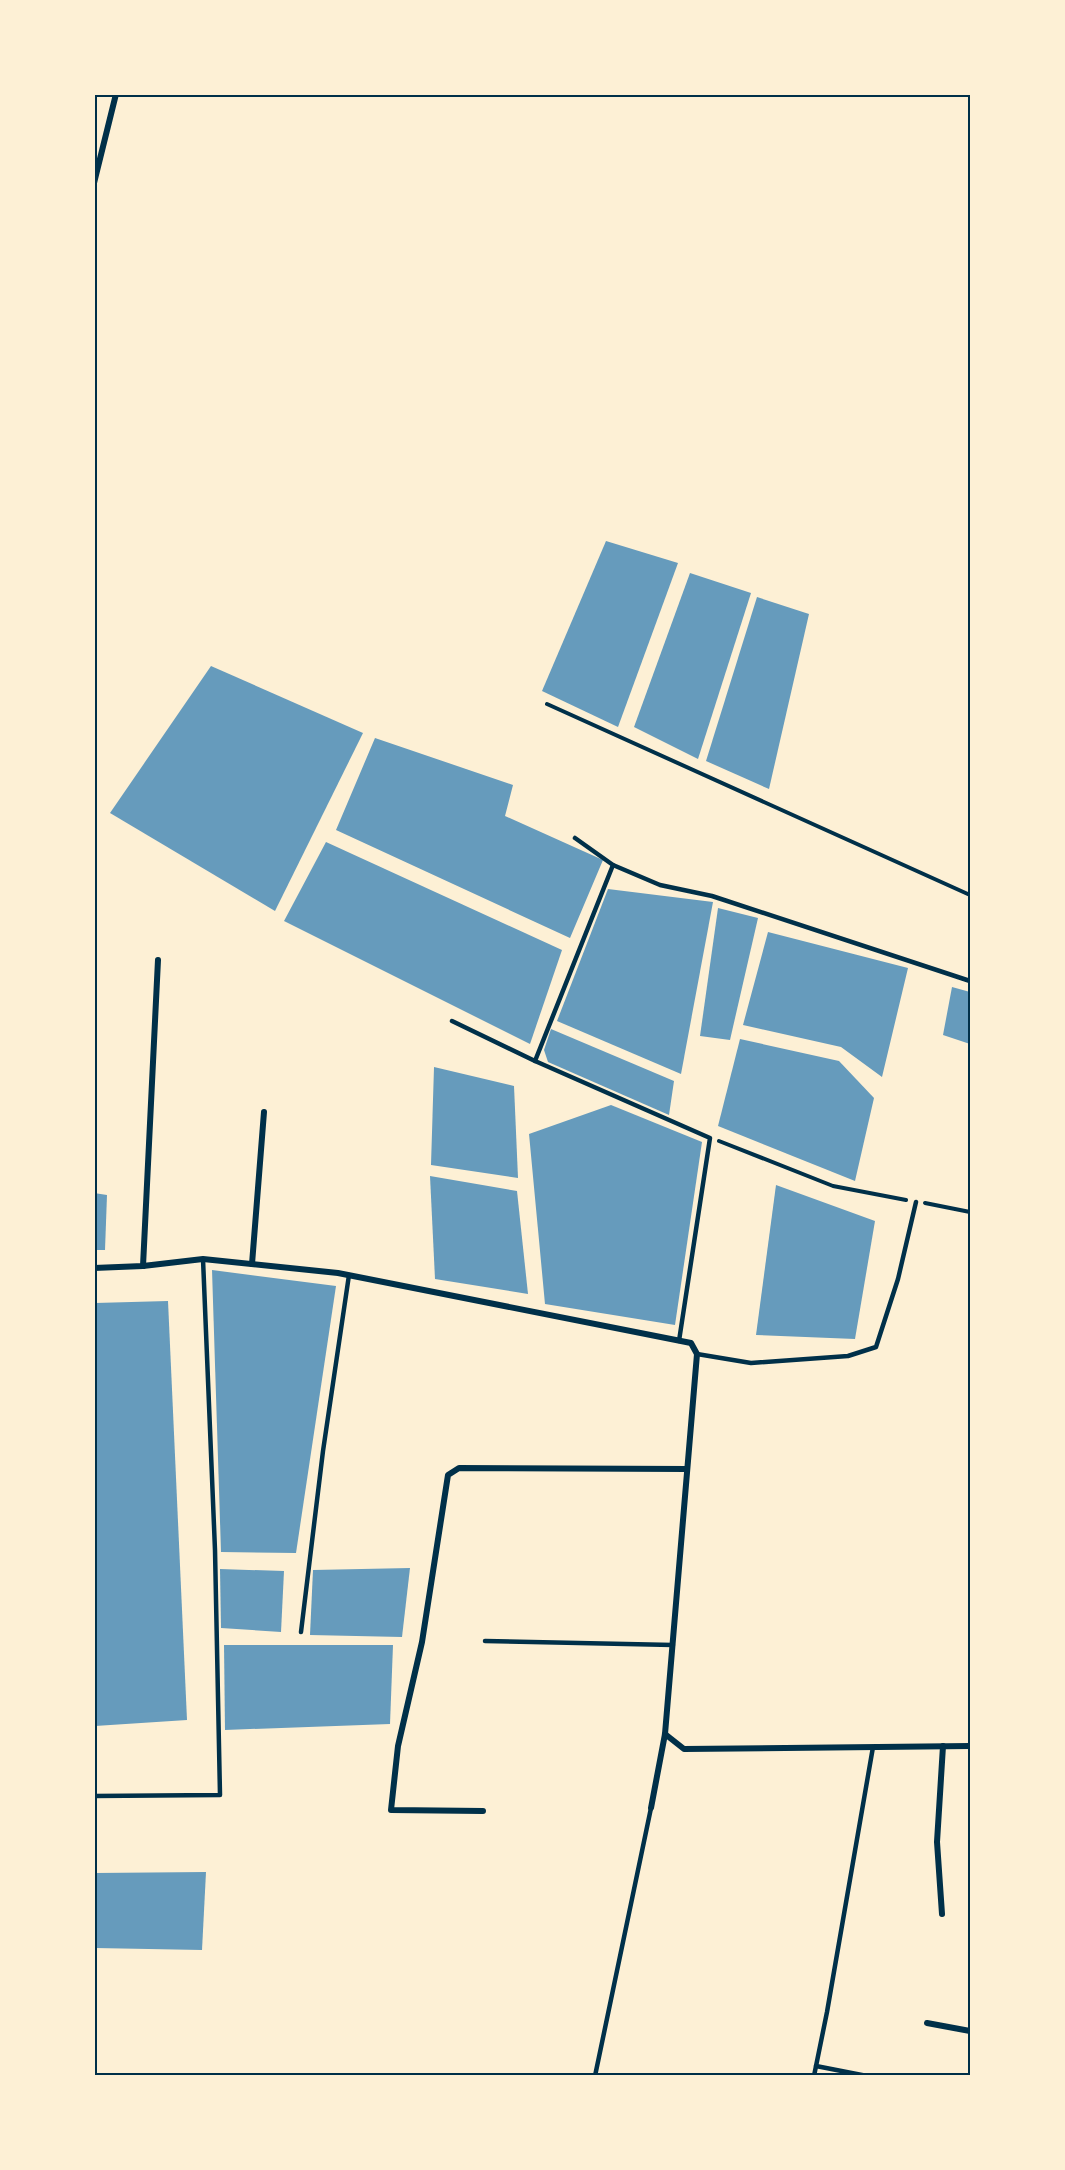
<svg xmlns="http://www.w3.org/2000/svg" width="1065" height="2170" font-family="Commissioner,sans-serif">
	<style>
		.water { fill: #669bbc }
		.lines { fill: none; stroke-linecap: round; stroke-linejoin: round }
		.path { stroke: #003049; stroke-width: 4 }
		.service { stroke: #003049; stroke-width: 4.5 }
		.minor { stroke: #003049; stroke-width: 6 }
		.neatline { fill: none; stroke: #003049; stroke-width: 2 }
	</style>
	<rect width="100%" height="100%" fill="#fdf0d5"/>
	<g class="water">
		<polygon points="606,541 678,563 618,727 542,691"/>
		<polygon points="690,573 751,593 698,759 634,727"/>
		<polygon points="757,597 809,614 769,789 706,761"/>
		<polygon points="211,666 363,733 275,911 110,813"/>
		<polygon points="375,738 513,785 505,816 603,860 570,938 336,830"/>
		<polygon points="326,842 562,950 530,1044 284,921"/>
		<polygon points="608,889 713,902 681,1074 557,1021"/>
		<polygon points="718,908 758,918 730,1040 700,1036"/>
		<polygon points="768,932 908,968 882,1077 841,1047 743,1025"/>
		<polygon points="952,987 970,992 970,1044 943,1035"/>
		<polygon points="551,1029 674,1081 669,1115 548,1062 544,1050"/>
		<polygon points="740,1039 839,1061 874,1098 855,1181 718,1126"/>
		<polygon points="434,1067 514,1086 518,1178 431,1165"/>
		<polygon points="611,1105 702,1142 675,1325 545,1304 529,1134"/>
		<polygon points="430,1176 517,1191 528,1294 435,1279"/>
		<polygon points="776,1185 875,1221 855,1339 756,1335"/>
		<polygon points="94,1193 107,1195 105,1250 95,1250"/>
		<polygon points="212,1270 336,1286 296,1553 221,1552"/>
		<polygon points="168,1301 187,1720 95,1726 95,1303"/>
		<polygon points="410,1568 402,1637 310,1635 313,1570"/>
		<polygon points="220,1569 284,1571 281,1632 221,1628"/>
		<polygon points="224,1645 393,1645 390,1724 225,1730"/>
		<polygon points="206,1872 202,1950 95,1948 95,1873"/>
	</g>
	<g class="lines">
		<g class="path">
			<polyline points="547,704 970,895"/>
			<polyline points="719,1141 833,1186 906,1200"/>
			<polyline points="925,1203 970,1212"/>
		</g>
		<g class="service">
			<polyline points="575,838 613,865 660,885 712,896 970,981"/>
			<polyline points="613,865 535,1061 710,1138 679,1341"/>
			<polyline points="452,1021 535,1061"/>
			<polyline points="697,1354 751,1363 848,1356 876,1347 898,1279 916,1202"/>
			<polyline points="301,1632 323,1451 349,1275"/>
			<polyline points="485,1641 673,1645"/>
			<polyline points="94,1796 220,1795 215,1550 203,1259"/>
			<polyline points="816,2066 867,2076"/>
			<polyline points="595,2076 651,1808"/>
			<polyline points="814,2076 827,2012 873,1747"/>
		</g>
		<g class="minor">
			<polyline points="94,183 116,94"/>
			<polyline points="252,1264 264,1112"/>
			<polyline points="143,1266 158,960"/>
			<polyline points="94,1268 143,1266 203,1259 338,1273 691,1343 697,1354 665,1734 651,1808"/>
			<polyline points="665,1734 684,1749 970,1746"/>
			<polyline points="483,1811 391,1810 398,1746 422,1642 448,1475 459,1468 687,1469"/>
			<polyline points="942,1914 937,1842 943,1746"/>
			<polyline points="927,2023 970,2031"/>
		</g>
	</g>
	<rect width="1065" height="2170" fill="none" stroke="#fdf0d5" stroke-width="192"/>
	<rect x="96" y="96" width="873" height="1978" class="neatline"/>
</svg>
